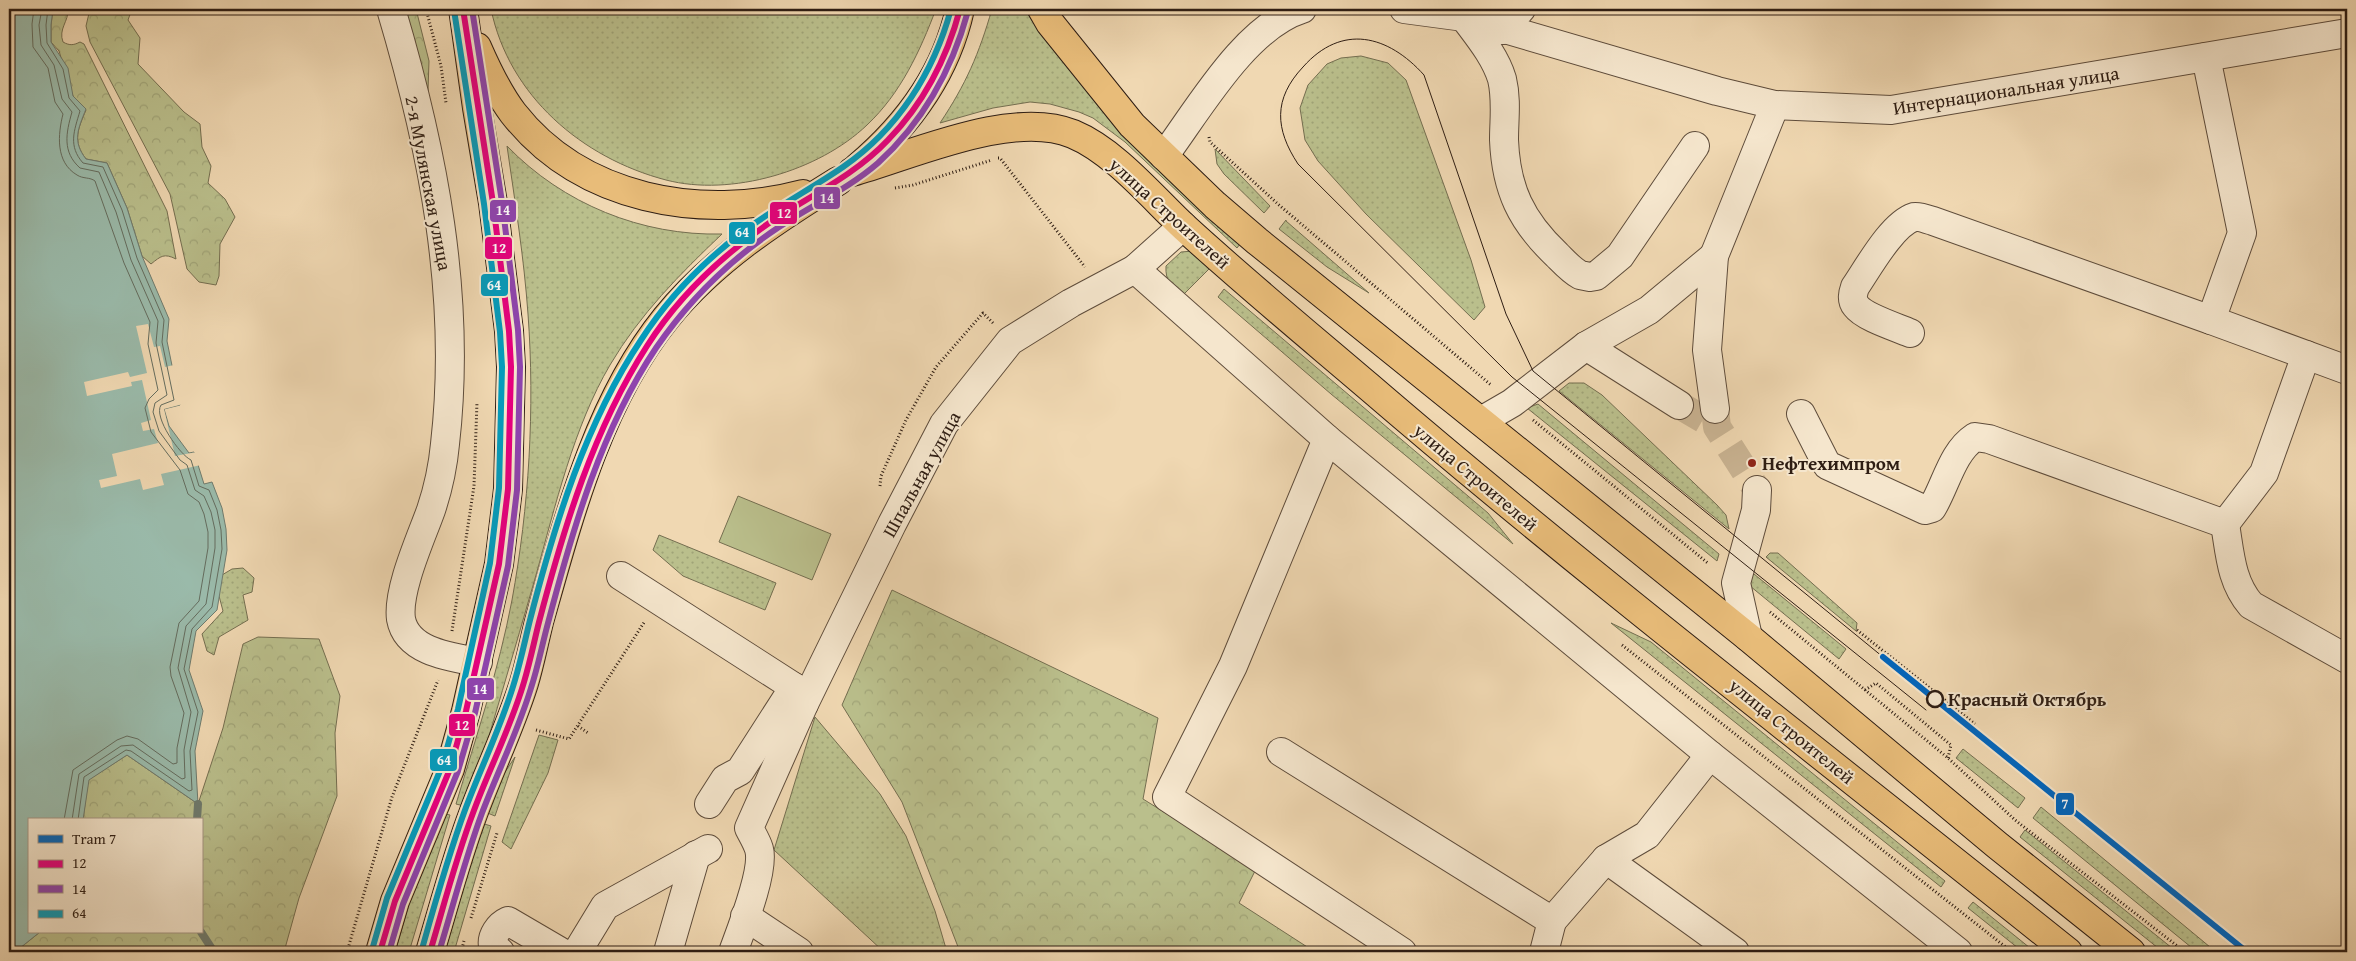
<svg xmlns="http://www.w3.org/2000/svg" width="2356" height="961" font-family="'Gentium Book Plus',serif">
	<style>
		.grass { fill: url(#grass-dots); stroke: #746e50 }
		.forest { fill: url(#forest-crowns); stroke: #746e50 }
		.pitch { fill: #babf8c; stroke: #746e50 }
		.water { fill: #9abaaa; stroke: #6f7b6e }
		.pier { fill: #f0d8b2 }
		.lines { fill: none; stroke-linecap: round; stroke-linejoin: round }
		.shore { stroke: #646c5e; stroke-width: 1 }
		.stream { stroke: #6f7b6e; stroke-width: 8 }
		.minor-tunnel { stroke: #c9b392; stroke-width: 28; stroke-dasharray: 28 14; stroke-linecap: butt }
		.minor-casing { stroke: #5e4c3b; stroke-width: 30 }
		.major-casing { stroke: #2e1d13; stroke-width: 30 }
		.path { stroke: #2e1d13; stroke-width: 3; stroke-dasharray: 1 2.5; stroke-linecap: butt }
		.minor { stroke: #f5e6cd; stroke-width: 28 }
		.major { stroke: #e8bc79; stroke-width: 28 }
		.tram { stroke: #2e1d13; stroke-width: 1 }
		.bus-1-casing { stroke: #f5e6cd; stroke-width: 10 }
		.bus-2-casing { stroke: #f5e6cd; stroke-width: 10 }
		.bus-3-casing { stroke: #f5e6cd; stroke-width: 10 }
		.bus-1 { stroke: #e5007d; stroke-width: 6 }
		.bus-2 { stroke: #8e44ad; stroke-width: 6 }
		.bus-3 { stroke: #059bbb; stroke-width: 6 }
		.tram-1-casing { stroke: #f5e6cd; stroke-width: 10 }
		.tram-1 { stroke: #0065bd; stroke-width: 6 }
		.poi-dot { fill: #8f2418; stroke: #f5e6cd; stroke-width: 2 }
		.stop-dot { fill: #f5e6cd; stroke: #2e1d13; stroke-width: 2.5 }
		.labels { text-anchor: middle; stroke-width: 4; stroke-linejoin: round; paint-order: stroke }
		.street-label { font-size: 19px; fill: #2e1d13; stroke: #f5e6cd }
		.poi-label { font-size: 19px; font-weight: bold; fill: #2e1d13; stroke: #f5e6cd; text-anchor: start }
		.stop-label { font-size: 19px; font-weight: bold; fill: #2e1d13; stroke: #f5e6cd; text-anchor: start }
		.line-badge { stroke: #f5e6cd; stroke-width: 2 }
		.badge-label { font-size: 14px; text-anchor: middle; font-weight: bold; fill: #fff }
	</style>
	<defs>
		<pattern id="grass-dots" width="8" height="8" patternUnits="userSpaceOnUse" patternTransform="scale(1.25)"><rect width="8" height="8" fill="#babf8c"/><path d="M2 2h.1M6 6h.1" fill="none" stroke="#a0a478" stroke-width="1.8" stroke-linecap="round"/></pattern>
		<pattern id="forest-crowns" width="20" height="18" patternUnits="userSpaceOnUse" patternTransform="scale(1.25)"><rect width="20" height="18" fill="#babf8c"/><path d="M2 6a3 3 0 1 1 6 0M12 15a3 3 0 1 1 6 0" fill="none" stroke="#a0a478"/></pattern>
	</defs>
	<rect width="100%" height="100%" fill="#f0d8b2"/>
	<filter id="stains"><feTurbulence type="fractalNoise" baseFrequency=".004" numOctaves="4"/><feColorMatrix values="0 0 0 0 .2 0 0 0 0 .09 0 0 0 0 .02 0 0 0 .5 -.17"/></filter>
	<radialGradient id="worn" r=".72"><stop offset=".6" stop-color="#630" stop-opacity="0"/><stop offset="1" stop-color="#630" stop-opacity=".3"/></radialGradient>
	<g class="grass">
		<path d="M491 9H936C920 51 901 93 867 125 819 171 731 197 666 180 582 158 509 96 491 9Z"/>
		<path d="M992 9H1024C1085 98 1161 172 1240 244L1237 248 1125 142 1093 118 1079 112 1050 104 1030 102 993 108 940 123C966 84 979 54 992 9Z"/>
		<polygon points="1361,56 1388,63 1406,80 1471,260 1485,307 1474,320 1366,214 1318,161 1305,140 1300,108 1308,85 1327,64 1341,58"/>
		<path d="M507 146C563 204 642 236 722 234 680 274 640 314 610 365 574 426 555 507 536 575 514 652 491 729 468 807L456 804C476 737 499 669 512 600 529 507 535 409 528 314 524 258 515 202 507 146Z"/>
		<polygon points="1215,149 1270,206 1264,213 1224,174 1217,164"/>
		<polygon points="1286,220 1286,221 1369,293 1327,267 1279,229"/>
		<path d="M1193 251 1212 266 1183 295C1172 286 1165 282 1166 266L1181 252Z"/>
		<polygon points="1224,289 1488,513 1513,544 1331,394 1218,297"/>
		<polygon points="1569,383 1584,383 1602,395 1717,505 1726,515 1729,529 1559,391"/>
		<polygon points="1538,404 1719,554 1717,561 1527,408"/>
		<polygon points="659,535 776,583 765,610 683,576 653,550"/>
		<polygon points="1770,553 1778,553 1857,623 1856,631 1766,557"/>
		<polygon points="243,568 254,578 252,592 243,595 248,620 219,637 214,655 207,651 202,634 223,611 218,592 217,578 232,569"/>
		<polygon points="1754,574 1846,649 1839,659 1750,586 1750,578"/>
		<polygon points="1611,623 1651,642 1945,881 1941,887"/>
		<polygon points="815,717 880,794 906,836 935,911 947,952 884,952 774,850"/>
		<polygon points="539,735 558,740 548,773 511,849 502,842"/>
		<polygon points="1963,749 2025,798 2018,808 1956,758"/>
		<polygon points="515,757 495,816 485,812 503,775"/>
		<polygon points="2041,807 2216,952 2197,952 2033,818"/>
		<polygon points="436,812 450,815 409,952 395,952"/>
		<polygon points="481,823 491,826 454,952 443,952"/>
		<polygon points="2025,830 2177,952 2163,952 2020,837"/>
		<polygon points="1973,902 2035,952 2036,952 2023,952 1968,908"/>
	</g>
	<g class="forest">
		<path d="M53 9H68C69 21 58 29 63 42 70 46 74 45 80 42L84 44 167 211 176 259C164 253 161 256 151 264L142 256 127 208 107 163 86 159C72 141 78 129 86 110L73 96 59 51 51 42V25Z"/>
		<polygon points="90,9 132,9 128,20 140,38 138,64 184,112 200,124 202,147 211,166 208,183 225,199 235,217 220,244 219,276 216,285 199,282 187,269 170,194 90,42 86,26"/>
		<polygon points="399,9 416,9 429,61 428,91 423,92"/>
		<polygon points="892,590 1158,718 1143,799 1256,869 1239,903 1315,952 960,952 902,802 842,705"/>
		<polygon points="258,637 319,639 340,696 335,733 337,796 299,898 284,952 15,952 40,932 201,932 201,820 83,820 88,780 127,755 198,804 223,728 243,644"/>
	</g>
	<polygon class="pitch" points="738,496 831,534 812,580 719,542"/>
	<path class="water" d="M9 9H53L51 25V42L68 68 73 96 86 109C78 129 72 141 86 159L107 163 127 208 142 256 169 319 167 341 180 405 164 409 169 426 189 453 194 452 204 484 212 482 222 508 226 529 227 550 217 610 196 631 189 670 203 711 195 751 198 804 127 755 89 780 83 820H29V932H40L15 952H9Z"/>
	<polygon class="pier" points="148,324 154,347 160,346 165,367 174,365 183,404 164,409 175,456 197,452 201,465 161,474 164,485 143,490 140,479 101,488 99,480 117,476 112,454 158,443 154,429 143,431 141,423 151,420 142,380 131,382 132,386 87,396 84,382 128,372 130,377 147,373 136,326"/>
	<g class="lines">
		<g class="shore">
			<path d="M34 9 32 24 33 47 48 68 55 102 63 114C58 134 55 162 77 175 83 179 90 177 95 181L124 263 150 322 148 344 158 390 149 399 145 408 151 432 180 470 188 494 199 502 204 514 208 532V548L199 601 179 623 170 667 171 676 184 713 177 748V763L173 764 138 739 127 736 117 740 73 770 64 820"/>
			<path d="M42 9 39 25 41 45 54 65 62 99 72 112C66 133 62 152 80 168L99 172 116 212 131 260 158 321 156 343 167 395 155 403 153 412 159 431 180 460 187 465 195 490 204 496 211 512 215 530V548L206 604 186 626 178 668 191 712 184 750 185 778 182 779 133 745 121 746 79 774 72 820"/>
			<path d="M48 9 46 25 47 43 63 69 69 98 80 111C74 131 68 146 83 163L103 167 122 210 137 258 164 320 162 342 174 400 161 405C153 417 180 455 191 460L199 486 209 490 217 510 221 530 222 549 212 607 192 629 184 669 198 712 190 751 192 790 189 791 131 751 126 750 84 777 78 820"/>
		</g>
		<g class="stream">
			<polyline points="197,820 198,804"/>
			<polyline points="201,932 214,952"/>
		</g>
		<g class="minor-tunnel">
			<polyline points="1679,405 1717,427"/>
			<polyline points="1715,409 1717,427 1757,490"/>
		</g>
		<g class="minor-casing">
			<g id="minor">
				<path d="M391 9C433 150 462 296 445 444 443 466 438 489 431 510 421 538 397 590 401 619 407 652 451 657 478 662"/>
				<polyline points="1404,9 1464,17 1717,91 1775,105 1891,110 2347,33"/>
				<path d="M1464 17C1478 36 1495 56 1502 79 1507 100 1504 119 1504 140 1506 189 1521 221 1557 255 1564 262 1571 270 1580 275L1590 277 1596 276 1620 256 1695 146"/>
				<polyline points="1503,30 1521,9"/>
				<path d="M1164 156C1199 109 1245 27 1302 9"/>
				<polyline points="1135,269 1327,439 1710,755 1958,952"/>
				<polyline points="2211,320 2347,370"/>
				<path d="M1910 333C1896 327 1864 317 1856 306 1851 300 1853 293 1855 287 1868 268 1892 224 1914 217 1919 216 1927 219 1933 221L2211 320 2242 233 2206 57"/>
				<polyline points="1586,346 1679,405"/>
				<polyline points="1715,409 1707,350 1714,256 1775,105"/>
				<path d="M1801 414 1827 465 1925 510 1932 508C1946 485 1952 452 1975 437L1989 439 2225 524 2264 473 2306 355"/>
				<polyline points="1481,421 1512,403 1586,346 1649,310 1714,256"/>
				<polyline points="1327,439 1233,666 1167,797 1402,952"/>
				<path d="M2225 524C2230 554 2231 582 2251 605L2347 659"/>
				<polyline points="621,576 794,687 804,704"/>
				<polyline points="1748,637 1736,583 1756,510 1757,490"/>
				<polyline points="1281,752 1552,921 1544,952"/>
				<polyline points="709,804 725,779 740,771 794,687"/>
				<polyline points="1606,859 1735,952"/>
				<polyline points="745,916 799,952"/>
				<polyline points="1552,921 1606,859 1647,835 1710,755"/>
				<path d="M500 952 493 946C491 936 499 925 508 921L561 952"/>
				<polyline points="577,952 605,906 708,849"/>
				<polyline points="668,952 696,855"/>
				<path d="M733 952C741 930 765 870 759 849 757 842 752 834 749 828L804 704 892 524 944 424 1010 341 1071 303 1135 269 1183 226"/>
			</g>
		</g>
		<g class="major-casing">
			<g id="major">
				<polyline points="1042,9 1050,23 1132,125 1215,205 1257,241 1748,637 1997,845 2131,952"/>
				<path d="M477 47C487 70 498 93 513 113 581 200 701 221 803 194"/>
				<path d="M857 168C907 126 946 73 960 9"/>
				<path d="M852 172C913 155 1012 109 1073 134 1114 151 1152 197 1184 227 1244 282 1307 334 1368 386 1596 582 1834 764 2068 952"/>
				<polyline points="380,952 395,901 450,769 466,711 499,564 508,489 511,367 509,331 493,203 477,108 463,9"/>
				<path d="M430 952C444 906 456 859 473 814 489 770 510 728 524 683 530 663 534 642 539 622 568 520 598 402 666 318 713 260 775 220 838 181"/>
			</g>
		</g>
		<g class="path">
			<polyline points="426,9 441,66 446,103"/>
			<polyline points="1209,137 1210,142 1279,205 1491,385"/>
			<polyline points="998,158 1000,158 1085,267"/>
			<polyline points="895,188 913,185 992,160"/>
			<polyline points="1533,420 1709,564"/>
			<polyline points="880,486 881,476 906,420 936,367 983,313 993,323"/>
			<polyline points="1770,612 1948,758 2015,820 2185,952"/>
			<polyline points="1857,630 1975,724"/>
			<polyline points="452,631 474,486 477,402"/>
			<polyline points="1622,645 2012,952"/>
			<polyline points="1865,690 1876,683 1951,745 1948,758"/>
			<polyline points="578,726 588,733"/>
			<polyline points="536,730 569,739 645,621"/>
			<polyline points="471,918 497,833"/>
			<polyline points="347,952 392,797 438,680"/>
			<polyline points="461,952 464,941"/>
		</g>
		<use href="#minor" class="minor"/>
		<use href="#major" class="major"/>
		<path class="tram" d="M1883 657 1533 371 1506 314 1424 75C1388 35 1342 23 1303 67 1273 99 1275 129 1298 164L1512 377 1926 710"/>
		<g class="bus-1-casing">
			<g id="bus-1">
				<polyline points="380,952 395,901 450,769 466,711 499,564 508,489 511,367 509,331 493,203 463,9"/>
				<path d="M430 952C444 905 456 858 473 813 489 769 511 727 524 682 530 662 534 642 539 622 564 527 593 430 647 346 680 294 727 251 778 217 816 193 857 173 888 140 924 103 947 58 960 9"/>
			</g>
		</g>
		<g class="bus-2-casing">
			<g id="bus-2">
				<polyline points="389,952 403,904 458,771 475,713 508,566 517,490 520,367 518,330 502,202 472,9"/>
				<path d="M439 952C453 906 465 859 482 813 498 771 518 731 531 688 538 667 542 645 548 623 573 528 601 430 656 348 689 300 731 259 779 227 812 205 848 189 878 163 923 122 952 70 968 11"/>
			</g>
		</g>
		<g class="bus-3-casing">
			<g id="bus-3">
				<path d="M422 949C435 903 448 856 465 810 481 767 502 725 515 680 521 660 525 640 530 620 555 523 585 424 641 340 668 298 704 261 744 231 776 207 811 189 843 167 898 129 934 72 951 9"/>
				<polyline points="372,950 387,898 442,766 458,709 490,563 499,488 502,367 500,332 484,204 454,10"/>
			</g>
		</g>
		<use href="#bus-1" class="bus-1"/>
		<use href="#bus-2" class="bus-2"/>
		<use href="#bus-3" class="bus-3"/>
		<g class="tram-1-casing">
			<polyline id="tram-1" points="1883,657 2247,952"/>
		</g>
		<use href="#tram-1" class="tram-1"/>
	</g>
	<circle class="poi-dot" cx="1752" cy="463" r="5"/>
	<circle class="stop-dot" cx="1935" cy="699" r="8"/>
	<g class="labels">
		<g class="street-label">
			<text transform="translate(2006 90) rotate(-9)" y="7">Интернациональная улица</text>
			<text transform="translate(429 183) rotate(79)" y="7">2-я Мулянская улица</text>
			<text transform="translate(1170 213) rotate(42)" y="7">улица Строителей</text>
			<text transform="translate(921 474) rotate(-61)" y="7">Шпальная улица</text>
			<text transform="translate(1476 477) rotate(40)" y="7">улица Строителей</text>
			<text transform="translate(1792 731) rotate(39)" y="7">улица Строителей</text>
		</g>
		<g class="poi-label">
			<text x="1762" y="470">Нефтехимпром</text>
		</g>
		<g class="stop-label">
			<text x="1948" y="706">Красный Октябрь</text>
		</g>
	</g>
	<g class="line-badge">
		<rect x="813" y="186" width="28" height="24" rx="5" fill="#8e44ad"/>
		<rect x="489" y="199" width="28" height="24" rx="5" fill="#8e44ad"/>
		<rect x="769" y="201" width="29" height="24" rx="5" fill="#e5007d"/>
		<rect x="728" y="221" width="28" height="24" rx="5" fill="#059bbb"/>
		<rect x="484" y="236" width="29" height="24" rx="5" fill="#e5007d"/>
		<rect x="480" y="273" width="29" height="24" rx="5" fill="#059bbb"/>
		<rect x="466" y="677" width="29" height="24" rx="5" fill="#8e44ad"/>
		<rect x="448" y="713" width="28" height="24" rx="5" fill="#e5007d"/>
		<rect x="429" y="748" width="29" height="24" rx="5" fill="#059bbb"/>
		<rect x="2055" y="792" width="20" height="24" rx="5" fill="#0065bd"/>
	</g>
	<g class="badge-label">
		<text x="827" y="203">14</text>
		<text x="503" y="215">14</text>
		<text x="784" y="218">12</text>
		<text x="742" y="237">64</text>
		<text x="499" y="253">12</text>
		<text x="494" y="290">64</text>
		<text x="480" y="694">14</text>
		<text x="462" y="730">12</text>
		<text x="444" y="765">64</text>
		<text x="2065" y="809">7</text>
	</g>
	<rect width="2356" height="961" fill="none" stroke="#f0d8b2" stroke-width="30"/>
	<rect x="10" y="10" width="2336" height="941" fill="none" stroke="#2e1d13" stroke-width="2.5"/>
	<rect x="15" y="15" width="2326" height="931" fill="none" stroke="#2e1d13"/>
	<rect x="28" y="818" width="175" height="115" fill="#f5e6cd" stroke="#a59683"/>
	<rect x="38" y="835" width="25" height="8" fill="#0065bd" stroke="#a59683"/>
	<text x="72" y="844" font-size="15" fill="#2e1d13">Tram 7</text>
	<rect x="38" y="860" width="25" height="8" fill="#e5007d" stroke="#a59683"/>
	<text x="72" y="868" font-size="15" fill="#2e1d13">12</text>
	<rect x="38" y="885" width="25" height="8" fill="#8e44ad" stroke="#a59683"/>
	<text x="72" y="894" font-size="15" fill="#2e1d13">14</text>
	<rect x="38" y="910" width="25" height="8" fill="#059bbb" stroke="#a59683"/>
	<text x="72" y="918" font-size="15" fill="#2e1d13">64</text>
	<rect width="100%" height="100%" filter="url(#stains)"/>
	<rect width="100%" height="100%" fill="url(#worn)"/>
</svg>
